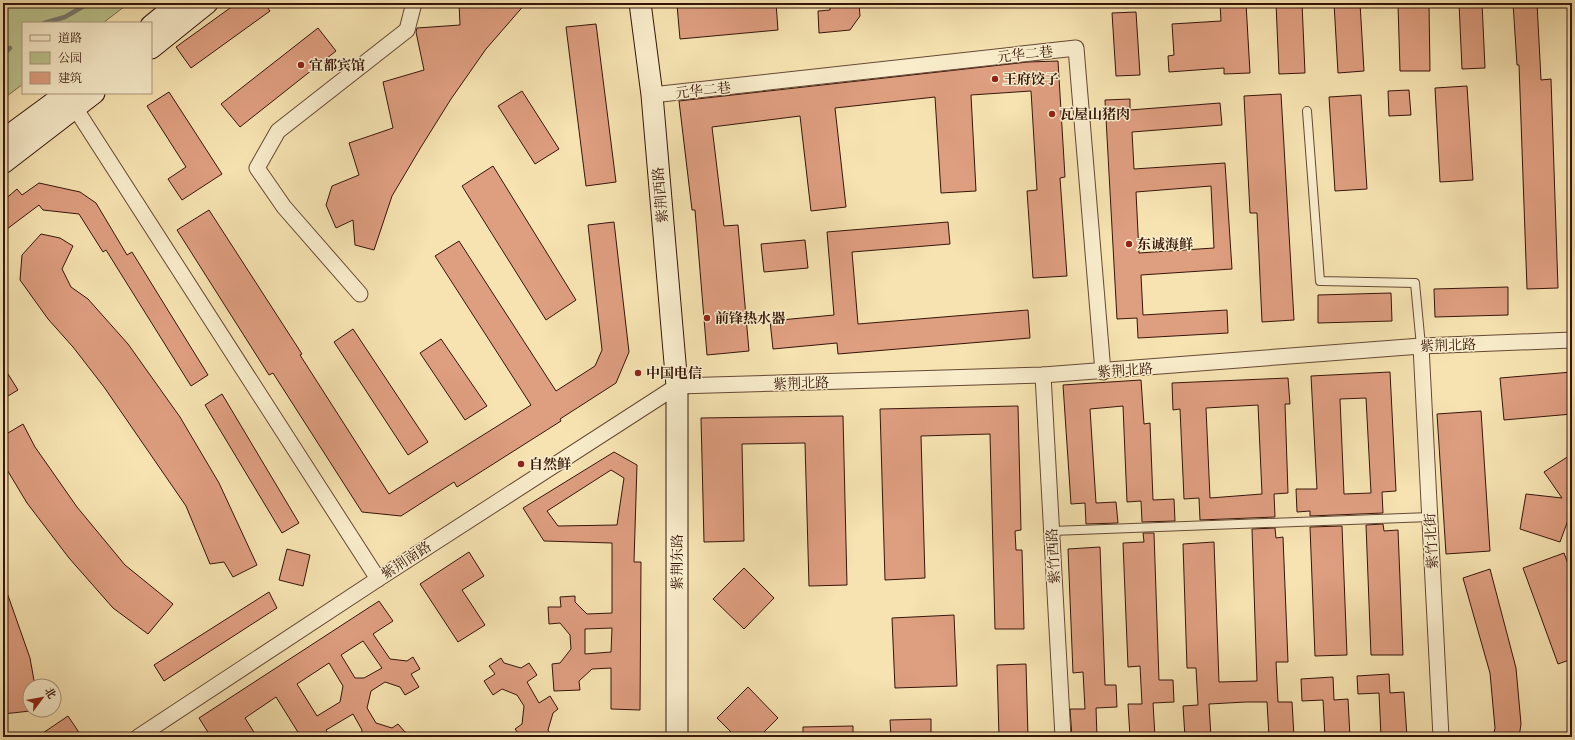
<svg xmlns="http://www.w3.org/2000/svg" width="1575" height="740" font-family="'Sorts Mill Goudy','Noto Serif SC',serif">
	<style>
		.green { fill: #bbc48d; stroke: #786c4b }
		.lines { fill: none; stroke-linecap: round; stroke-linejoin: round }
		.stream { stroke: #767971; stroke-width: 4.5 }
		.building { fill: #de9e80; stroke: #361509; fill-rule: evenodd }
		.lane-casing { stroke: #664833; stroke-width: 10 }
		.street-casing { stroke: #664833; stroke-width: 17 }
		.secondary-casing { stroke: #361509; stroke-width: 23 }
		.lane { stroke: #f9edcc; stroke-width: 8 }
		.street { stroke: #f9edcc; stroke-width: 15 }
		.secondary { stroke: #f9edcc; stroke-width: 21 }
		.poi-dot { fill: #8f2418; stroke: #f9edcc; stroke-width: 1.5 }
		.labels { text-anchor: middle; stroke-width: 3; stroke-linejoin: round; paint-order: stroke }
		.street-label { font-size: 14px; fill: #361509; stroke: #f9edcc }
		.poi-label { font-size: 14px; font-weight: bold; fill: #361509; stroke: #f9edcc; text-anchor: start }
	</style>
	<rect width="100%" height="100%" fill="#f6e3b1"/>
	<filter id="stains"><feTurbulence type="fractalNoise" baseFrequency=".005" numOctaves="4"/><feColorMatrix values="0 0 0 0 .2 0 0 0 0 .09 0 0 0 0 .02 0 0 0 .5 -.17"/></filter>
	<radialGradient id="worn" r=".72"><stop offset=".6" stop-color="#630" stop-opacity="0"/><stop offset="1" stop-color="#630" stop-opacity=".3"/></radialGradient>
	<polygon class="green" points="3,3 129,3 103,23 23,23 23,84 3,99"/>
	<g class="lines">
		<g class="stream">
			<polyline points="44,23 65,17 89,3"/>
			<polyline points="3,55 10,48"/>
		</g>
	</g>
	<g class="building">
		<polygon points="237,3 264,3 270,11 191,68 176,47"/>
		<polygon points="459,3 526,3 486,49 451,99 421,147 392,196 374,250 355,245 353,220 336,228 326,205 332,186 359,175 349,143 393,128 383,82 424,70 416,32 417,28 460,25"/>
		<polygon points="694,3 776,3 778,30 680,39 677,5"/>
		<polygon points="830,3 859,3 860,16 850,30 819,33 818,11 830,10"/>
		<polygon points="1220,3 1246,3 1250,73 1224,74 1224,68 1169,72 1168,56 1174,55 1172,24 1221,21"/>
		<polygon points="1276,3 1302,3 1305,73 1279,74"/>
		<polygon points="1334,3 1360,3 1364,71 1338,73"/>
		<polygon points="1459,3 1482,3 1485,68 1462,69"/>
		<polygon points="1513,3 1537,3 1541,80 1551,79 1558,288 1527,289 1519,65 1517,65"/>
		<polygon points="1429,4 1430,71 1400,71 1398,5"/>
		<polygon points="1136,12 1140,75 1116,76 1112,13"/>
		<polygon points="596,24 616,182 586,186 566,27"/>
		<polygon points="318,28 336,51 240,127 221,104"/>
		<polygon points="1058,61 1065,177 1060,178 1067,276 1033,278 1027,191 1037,190 1031,91 971,95 976,191 941,193 935,97 835,108 846,207 811,211 800,116 712,127 724,226 738,225 749,351 707,355 695,210 692,210 679,101 1028,62"/>
		<polygon points="1467,86 1473,180 1440,182 1435,88"/>
		<polygon points="1409,90 1411,115 1389,116 1388,91"/>
		<polygon points="522,91 559,149 535,164 498,106"/>
		<polygon points="169,92 222,174 182,200 168,179 186,167 147,106"/>
		<polygon points="1281,94 1294,320 1262,322 1257,213 1250,213 1244,96"/>
		<polygon points="1361,95 1367,189 1335,191 1329,97"/>
		<path d="M1130 99V110L1220 103 1222 125 1132 132 1134 169 1225 163 1232 269 1141 275 1143 315 1227 310 1228 333 1138 338 1137 318 1117 319 1105 100ZM1211 186 1214 248 1139 253 1136 192Z"/>
		<polygon points="493,166 576,300 546,320 462,186"/>
		<polygon points="39,183 80,192 96,203 127,255 132,252 208,375 191,386 106,250 103,252 79,214 43,210 39,205 3,232 3,201 17,189 22,195"/>
		<polygon points="209,210 302,354 300,355 389,494 531,405 435,256 459,241 556,391 595,366 602,350 588,225 614,222 629,352 616,383 560,419 561,421 457,487 454,482 401,516 362,512 273,373 269,375 177,230"/>
		<polygon points="948,222 950,244 852,252 858,324 1028,310 1030,338 838,354 837,343 773,349 770,321 834,315 827,232"/>
		<polygon points="41,234 60,238 73,246 62,269 71,287 88,299 128,344 180,417 219,483 257,565 233,577 224,562 210,564 186,506 104,387 73,347 48,319 20,280 22,255"/>
		<polygon points="805,240 808,268 764,272 761,244"/>
		<polygon points="1508,287 1508,315 1435,317 1434,289"/>
		<polygon points="1391,293 1392,321 1318,323 1318,295"/>
		<polygon points="353,329 428,442 408,455 334,342"/>
		<polygon points="441,339 487,406 465,420 420,353"/>
		<polygon points="3,366 18,390 3,399"/>
		<path d="M1390 372 1396 491 1382 492 1383 513 1310 516V511L1297 512 1296 489H1317L1311 376ZM1366 398 1371 493 1344 494 1340 399Z"/>
		<polygon points="1572,372 1572,414 1504,420 1500,378"/>
		<path d="M1288 378 1290 404H1285L1288 493 1274 494 1275 517 1200 520 1199 498 1184 499 1180 409 1173 410 1172 383ZM1258 405 1262 494 1210 498 1206 408Z"/>
		<polygon points="1141,380 1144,424 1150,423 1153,500 1174,499 1175,521 1142,522 1141,501 1127,502 1123,406 1090,409 1096,503 1116,502 1118,523 1086,524 1085,503 1071,504 1063,385"/>
		<polygon points="222,394 299,523 282,533 205,405"/>
		<polygon points="1018,406 1021,530 1015,531 1016,550 1022,550 1024,629 995,629 990,434 921,436 925,578 885,580 880,409"/>
		<polygon points="1481,411 1490,551 1446,554 1437,414"/>
		<polygon points="843,416 847,585 809,586 805,443 742,444 744,541 704,542 701,418"/>
		<polygon points="23,424 35,447 77,507 125,565 173,604 148,634 113,608 69,558 27,503 3,463 3,436"/>
		<path d="M614 452 637 465 634 562H641L640 710 611 709V668L592 669 579 681 580 690 554 691 552 664 560 663 571 649 570 635 560 623 549 624 548 607H561L560 597 575 596V602L587 614 612 613V543L544 541 523 508ZM611 470 624 478 617 525 558 526 547 511ZM612 628 611 652 585 654V629Z"/>
		<polygon points="1572,454 1572,513 1571,512 1560,542 1520,529 1526,494 1562,498 1544,472"/>
		<polygon points="1383,524 1384,531 1398,530 1403,655 1371,655 1366,525"/>
		<polygon points="1342,526 1347,655 1315,656 1310,527"/>
		<polygon points="1275,528 1276,538 1283,537 1288,662 1276,662 1278,702 1292,702 1294,737 1269,737 1267,702 1246,702 1209,704 1211,737 1185,737 1183,706 1198,705 1196,668 1187,668 1183,544 1214,542 1219,682 1257,681 1252,529"/>
		<polygon points="1143,533 1154,533 1159,680 1173,680 1174,702 1153,703 1155,737 1130,737 1128,704 1142,704 1140,666 1128,667 1123,543 1144,542"/>
		<polygon points="1100,547 1105,685 1116,685 1117,707 1096,708 1097,737 1072,737 1070,709 1085,709 1083,672 1073,673 1068,549"/>
		<polygon points="287,549 310,555 303,586 279,580"/>
		<polygon points="469,552 484,576 462,590 485,625 458,642 420,584"/>
		<polygon points="1564,553 1572,575 1572,659 1558,664 1523,568"/>
		<polygon points="744,568 774,598 744,629 713,599"/>
		<polygon points="1490,569 1516,668 1521,724 1519,737 1493,737 1495,728 1490,673 1463,578"/>
		<polygon points="3,587 5,587 30,658 35,686 30,686 30,711 3,714"/>
		<polygon points="269,592 277,608 164,681 154,665"/>
		<path d="M379 601 393 621 373 634 390 659 407 661 413 657 420 669 411 674 419 687 405 695 400 687 385 682 371 691 367 708 376 723 392 728 398 724 405 732 412 735V737H361L362 730 353 714 326 730 330 737H301L276 697 245 718 257 737H211L199 718ZM363 641 382 668 364 678H355L341 655ZM329 663 343 686 340 702 317 716 297 684Z"/>
		<polygon points="954,615 957,686 895,688 892,618"/>
		<polygon points="501,658 504,663 521,668 529,663 537,675 527,682 539,703 550,696 558,709 553,713 548,730 552,737 521,737 515,729 522,724 524,706 517,695 502,689 493,695 484,681 495,674 489,666"/>
		<polygon points="1026,664 1028,737 999,737 997,665"/>
		<polygon points="1389,674 1390,693 1404,692 1407,737 1381,737 1379,693 1358,694 1357,676"/>
		<polygon points="1333,677 1334,700 1348,699 1350,737 1325,737 1323,700 1302,701 1301,679"/>
		<polygon points="748,687 778,718 759,737 736,737 717,718"/>
		<polygon points="68,716 82,737 37,737"/>
		<polygon points="931,719 931,737 891,737 890,720"/>
		<polygon points="853,726 853,737 803,737 803,727"/>
	</g>
	<g class="lines">
		<g class="lane-casing">
			<g id="lane">
				<polyline points="1307,111 1320,281 1415,283 1421,346"/>
				<polyline points="1052,531 1430,517"/>
			</g>
		</g>
		<g class="street-casing">
			<g id="street">
				<polyline points="652,95 1076,48 1103,372"/>
				<polyline points="70,100 378,579"/>
				<polyline points="360,294 284,207 257,168 278,131 407,30 414,3"/>
				<polyline points="1421,346 1441,737"/>
				<polyline points="1043,375 1063,737"/>
				<polyline points="138,737 378,579 677,386 1043,375 1421,346 1572,340"/>
			</g>
		</g>
		<g class="secondary-casing">
			<g id="secondary">
				<polyline points="640,3 652,95 677,386 677,737"/>
				<polyline points="151,26 179,3"/>
				<polyline points="151,48 207,3"/>
				<polyline points="3,140 67,93"/>
				<polyline points="3,163 94,93"/>
			</g>
		</g>
		<use href="#lane" class="lane"/>
		<use href="#street" class="street"/>
		<use href="#secondary" class="secondary"/>
	</g>
	<g class="poi-dot">
		<circle cx="301" cy="65" r="4"/>
		<circle cx="995" cy="79" r="4"/>
		<circle cx="1052" cy="114" r="4"/>
		<circle cx="1129" cy="244" r="4"/>
		<circle cx="707" cy="318" r="4"/>
		<circle cx="638" cy="373" r="4"/>
		<circle cx="521" cy="464" r="4"/>
	</g>
	<g class="labels">
		<g class="street-label">
			<text transform="translate(1025 54) rotate(-6)" y="5">元华二巷</text>
			<text transform="translate(703 90) rotate(-6)" y="5">元华二巷</text>
			<text transform="translate(660 195) rotate(-95)" y="5">紫荆西路</text>
			<text transform="translate(1448 345) rotate(-2)" y="5">紫荆北路</text>
			<text transform="translate(1125 370) rotate(-4)" y="5">紫荆北路</text>
			<text transform="translate(801 383) rotate(-2)" y="5">紫荆北路</text>
			<text transform="translate(1431 541) rotate(-93)" y="5">紫竹北街</text>
			<text transform="translate(1053 556) rotate(-93)" y="5">紫竹西路</text>
			<text transform="translate(406 560) rotate(-33)" y="5">紫荆南路</text>
			<text transform="translate(677 562) rotate(-90)" y="5">紫荆东路</text>
		</g>
		<g class="poi-label">
			<text x="309" y="70">宜都宾馆</text>
			<text x="1003" y="84">王府饺子</text>
			<text x="1060" y="119">瓦屋山猪肉</text>
			<text x="1137" y="249">东诚海鲜</text>
			<text x="715" y="323">前锋热水器</text>
			<text x="646" y="378">中国电信</text>
			<text x="529" y="469">自然鲜</text>
		</g>
	</g>
	<rect width="1575" height="740" fill="none" stroke="#f6e3b1" stroke-width="16"/>
	<rect x="4" y="4" width="1567" height="732" fill="none" stroke="#361509" stroke-width="2"/>
	<rect x="8" y="8" width="1559" height="724" fill="none" stroke="#361509"/>
	<rect x="22" y="22" width="130" height="72" fill="#f9edcc" stroke="#ab977e"/>
	<rect x="30" y="35" width="20" height="6" fill="#f9edcc" stroke="#ab977e"/>
	<text x="58" y="42" font-size="12" fill="#361509">道路</text>
	<rect x="30" y="52" width="20" height="12" fill="#bbc48d" stroke="#ab977e"/>
	<text x="58" y="62" font-size="12" fill="#361509">公园</text>
	<rect x="30" y="72" width="20" height="12" fill="#de9e80" stroke="#ab977e"/>
	<text x="58" y="82" font-size="12" fill="#361509">建筑</text>
	<g transform="translate(42 698) rotate(58)"><circle r="19" fill="#f9edcc" stroke="#ab977e"/>
	<path d="M0-3L7 15L0 10L-7 15Z" fill="#8f2418"/>
	<text y="-6" font-size="11" font-weight="bold" text-anchor="middle" fill="#361509">北</text>
	</g>
	<rect width="100%" height="100%" filter="url(#stains)"/>
	<rect width="100%" height="100%" fill="url(#worn)"/>
</svg>
